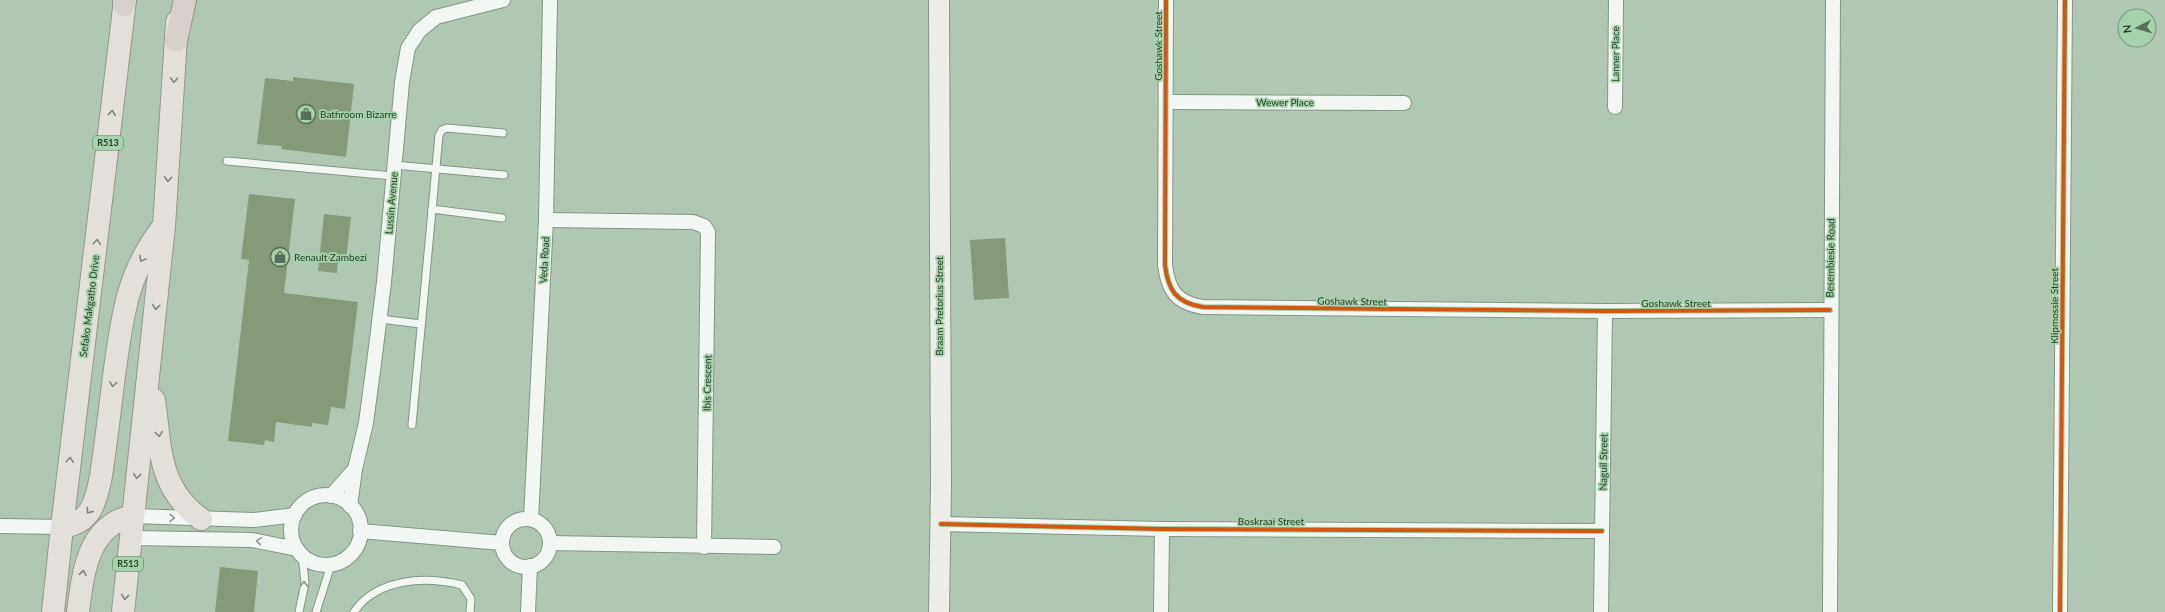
<svg xmlns="http://www.w3.org/2000/svg" width="2165" height="612" font-family="Lato,sans-serif">
	<style>
		.building { fill: #869979 }
		.lines { fill: none; stroke-linecap: round; stroke-linejoin: round }
		.lane-casing { stroke: #849786; stroke-width: 9 }
		.street-casing { stroke: #849786; stroke-width: 16 }
		.secondary-casing { stroke: #849786; stroke-width: 22 }
		.primary-casing { stroke: #97968a; stroke-width: 24 }
		.highway-casing { stroke: #97968a; stroke-width: 24 }
		.lane { stroke: #f3f7f4; stroke-width: 7 }
		.street { stroke: #f3f7f4; stroke-width: 14 }
		.secondary { stroke: #ecece8; stroke-width: 20 }
		.primary { stroke: #e3e0dc; stroke-width: 22 }
		.highway { stroke: #d8d0cc; stroke-width: 22 }
		.cycleway-casing { stroke: #a6d2ab; stroke-width: 6 }
		.cycleway { stroke: #d5560f; stroke-width: 4 }
		.oneway { stroke: #7e867c }
		.oneway2 { stroke: #8f9a90 }
		.labels { text-anchor: middle; stroke-width: 3.5; stroke-linejoin: round; paint-order: stroke }
		.shield { fill: #a6d2ab; stroke: #506a53; stroke-width: 1 }
		.shield-label { font-size: 9px; font-weight: bold; fill: #2b3d2d }
		.street-label { font-size: 10px; fill: #2b3d2d; stroke: #a6d2ab }
		.poi-label { font-size: 10px; fill: #2b3d2d; stroke: #a6d2ab; text-anchor: start }
	</style>
	<rect width="100%" height="100%" fill="#b0c8b3"/>
	<g class="building">
		<polygon points="293,77 354,84 346,157 281,149 282,146 257,144 265,78 293,81"/>
		<polygon points="249,194 295,199 284,293 358,302 345,409 331,407 328,425 312,423 312,427 276,422 274,442 265,440 264,445 228,441 249,260 241,259"/>
		<polygon points="324,214 351,217 346,259 338,258 337,273 318,271"/>
		<polygon points="1005,238 1009,298 974,300 970,240"/>
		<polygon points="220,567 258,571 254,612 215,612"/>
	</g>
	<g class="lines">
		<g class="lane-casing">
			<g id="lane">
				<polyline points="227,161 393,176"/>
				<polyline points="394,165 504,175"/>
				<polyline points="432,209 502,218"/>
				<polyline points="380,319 421,324"/>
				<polyline points="412,425 439,135 442,130 447,128 503,133"/>
				<polyline points="299,612 305,583 302,555"/>
				<polyline points="316,612 331,565"/>
				<path d="M354 612C377 578 425 576 462 585L471 599 470 612"/>
			</g>
		</g>
		<g class="street-casing">
			<g id="street">
				<path d="M1166 0 1165 265C1168 290 1176 303 1203 307L1605 311 1830 310"/>
				<polyline points="1166,102 1404,103"/>
				<polyline points="1615,107 1616,0"/>
				<polyline points="546,220 693,222 704,226 708,232 704,547"/>
				<circle cx="326" cy="530" r="35"/>
				<polyline points="331,496 355,469"/>
				<polyline points="350,506 355,469 366,423 375,355 384,282 402,82 408,48 419,31 436,17 503,0"/>
				<polyline points="133,516 254,520 295,515"/>
				<polyline points="531,519 546,220 550,0"/>
				<circle cx="526" cy="543" r="24"/>
				<polyline points="941,524 1162,529 1602,531"/>
				<polyline points="0,526 62,527"/>
				<polyline points="360,531 502,543"/>
				<polyline points="131,538 252,540 297,549"/>
				<polyline points="550,543 774,547"/>
				<polyline points="528,612 530,566"/>
				<polyline points="1161,612 1162,529"/>
				<polyline points="1601,612 1605,311"/>
				<polyline points="1830,612 1833,0"/>
				<polyline points="2060,612 2065,0"/>
			</g>
		</g>
		<g class="secondary-casing">
			<polyline id="secondary" points="939,0 941,485 939,612"/>
		</g>
		<g class="primary-casing">
			<g id="primary">
				<path d="M154 400C161 449 158 488 201 519"/>
				<path d="M62 527C91 523 96 502 101 476 106 443 110 409 114 376 122 319 126 274 163 227"/>
				<polyline points="53,612 62,527 125,0"/>
				<path d="M78 612C83 574 87 525 133 516"/>
				<polyline points="123,612 164,226 177,22"/>
			</g>
		</g>
		<g class="highway-casing">
			<g id="highway">
				<polyline points="124,5 124,0"/>
				<polyline points="176,41 185,0"/>
			</g>
		</g>
		<use href="#lane" class="lane"/>
		<use href="#street" class="street"/>
		<use href="#secondary" class="secondary"/>
		<use href="#primary" class="primary"/>
		<use href="#highway" class="highway"/>
		<g class="cycleway-casing">
			<g id="cycleway">
				<path d="M1166 0 1165 265C1168 290 1176 303 1203 307L1605 311 1830 310"/>
				<polyline points="941,524 1162,529 1602,531"/>
				<polyline points="2060,612 2065,0"/>
			</g>
		</g>
		<use href="#cycleway" class="cycleway"/>
	</g>
	<defs><path id="oneway-chevron" d="M-2-3.5L2.5 0L-2 3.5" fill="none" stroke-width="1.6" stroke-linecap="round" stroke-linejoin="round"/></defs>
	<g class="oneway">
		<use href="#oneway-chevron" transform="translate(174 80) rotate(93)"/>
		<use href="#oneway-chevron" transform="translate(112 113) rotate(-83)"/>
		<use href="#oneway-chevron" transform="translate(168 179) rotate(94)"/>
		<use href="#oneway-chevron" transform="translate(97 242) rotate(-83)"/>
		<use href="#oneway-chevron" transform="translate(142 259) rotate(118)"/>
		<use href="#oneway-chevron" transform="translate(156 307) rotate(96)"/>
		<use href="#oneway-chevron" transform="translate(113 384) rotate(97)"/>
		<use href="#oneway-chevron" transform="translate(159 434) rotate(82)"/>
		<use href="#oneway-chevron" transform="translate(70 460) rotate(-83)"/>
		<use href="#oneway-chevron" transform="translate(137 476) rotate(96)"/>
		<use href="#oneway-chevron" transform="translate(89 511) rotate(125)"/>
		<use href="#oneway-chevron" transform="translate(83 573) rotate(-80)"/>
		<use href="#oneway-chevron" transform="translate(125 597) rotate(96)"/>
	</g>
	<g class="oneway2">
		<use href="#oneway-chevron" transform="translate(172 518) rotate(2)"/>
		<use href="#oneway-chevron" transform="translate(259 541) rotate(-171)"/>
		<use href="#oneway-chevron" transform="translate(304 584) rotate(-89)"/>
	</g>
	<defs>
		<g id="shop-ring" transform="scale(1)"><circle r="9.5" fill="#a6d2ab" stroke="#5a6e5c" stroke-width="1.5"/><path d="M-5-2.5h2.3a2.7 3.5 0 0 1 5.4 0H5L5.5 6h-11ZM-1.5-2.5h3a1.5 2.3 0 0 0-3 0Z" fill="#5a6e5c"/></g>
	</defs>
	<g fill-rule="evenodd">
		<use href="#shop-ring" x="306" y="114"/>
		<use href="#shop-ring" x="280" y="257"/>
	</g>
	<g class="labels">
		<g class="shield">
			<rect x="93" y="136" width="30" height="14" rx="3"/>
			<rect x="113" y="557" width="30" height="14" rx="3"/>
		</g>
		<g class="shield-label">
			<text x="108" y="146">R513</text>
			<text x="128" y="567">R513</text>
		</g>
		<g class="street-label">
			<text transform="translate(1158 46) rotate(-90)" y="4">Goshawk Street</text>
			<text transform="translate(1615 54) rotate(-90)" y="4">Lanner Place</text>
			<text x="1285" y="106">Wewer Place</text>
			<text transform="translate(391 203) rotate(-85)" y="4">Lussin Avenue</text>
			<text transform="translate(1830 258) rotate(-89)" y="4">Besembiesie Road</text>
			<text transform="translate(544 260) rotate(-87)" y="4">Veda Road</text>
			<text transform="translate(1352 301) rotate(1)" y="4">Goshawk Street</text>
			<text x="1676" y="307">Goshawk Street</text>
			<text transform="translate(89 306) rotate(-83)" y="4">Sefako Makgatho Drive</text>
			<text transform="translate(939 306) rotate(-90)" y="4">Braam Pretorius Street</text>
			<text transform="translate(2054 306) rotate(-90)" y="4">Klipmossie Street</text>
			<text transform="translate(707 383) rotate(-89)" y="4">Ibis Crescent</text>
			<text transform="translate(1603 462) rotate(-89)" y="4">Naguil Street</text>
			<text x="1271" y="525">Boskraai Street</text>
		</g>
		<g class="poi-label">
			<text x="320" y="118">Bathroom Bizarre</text>
			<text x="294" y="261">Renault Zambezi</text>
		</g>
	</g>
	<g transform="translate(2137 28) rotate(264)"><circle r="19" fill="#a6d2ab" stroke="#759679"/>
	<path d="M0-3L7 15L0 10L-7 15Z" fill="#5a6e5c"/>
	<text y="-6" font-size="11" font-weight="bold" text-anchor="middle" fill="#2b3d2d">N</text>
	</g>
</svg>
